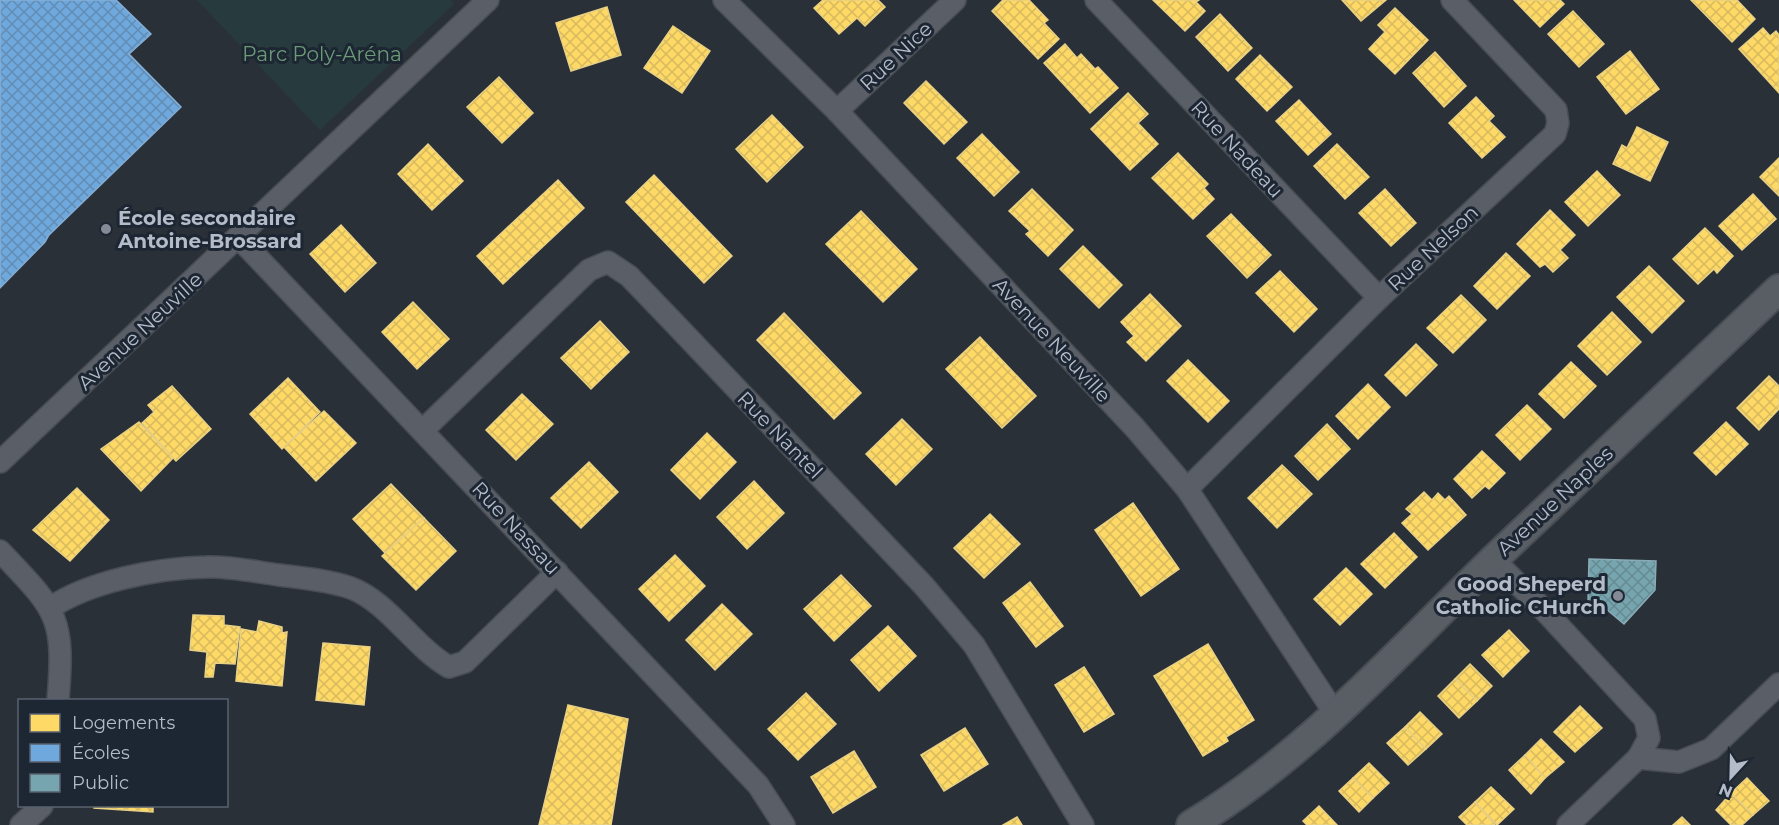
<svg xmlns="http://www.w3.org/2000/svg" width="1779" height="825" font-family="Montserrat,sans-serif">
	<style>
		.green { fill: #273a3e }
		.homes { fill: url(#homes-cross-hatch); stroke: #e8d084; stroke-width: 1.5 }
		.schools { fill: url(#schools-cross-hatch); stroke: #84aed6; stroke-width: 1.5 }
		.public { fill: url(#public-cross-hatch); stroke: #89acb7; stroke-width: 1.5 }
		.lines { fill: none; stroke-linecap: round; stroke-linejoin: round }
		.street-casing { stroke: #484c53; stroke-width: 24 }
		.secondary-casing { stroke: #484c53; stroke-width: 32 }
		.street { stroke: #5a5e66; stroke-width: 21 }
		.secondary { stroke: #595d64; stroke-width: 28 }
		.poi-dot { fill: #848b96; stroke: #1d2633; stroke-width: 2 }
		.labels { text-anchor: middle; stroke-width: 6; stroke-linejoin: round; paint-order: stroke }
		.park-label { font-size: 20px; fill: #6b9a76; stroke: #1d2633 }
		.street-label { font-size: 20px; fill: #b4bcc9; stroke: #1d2633 }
		.poi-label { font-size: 20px; font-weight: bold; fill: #b4bcc9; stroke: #1d2633; text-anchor: start }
	</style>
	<defs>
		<pattern id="homes-cross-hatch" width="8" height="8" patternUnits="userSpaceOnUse" patternTransform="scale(1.5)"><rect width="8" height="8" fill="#ffd966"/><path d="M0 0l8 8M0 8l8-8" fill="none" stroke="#d7b95e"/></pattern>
		<pattern id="schools-cross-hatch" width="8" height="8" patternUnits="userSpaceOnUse" patternTransform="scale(1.5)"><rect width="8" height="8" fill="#6fa8dc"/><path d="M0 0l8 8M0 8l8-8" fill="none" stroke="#618cb4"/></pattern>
		<pattern id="public-cross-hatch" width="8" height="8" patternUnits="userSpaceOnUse" patternTransform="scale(1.5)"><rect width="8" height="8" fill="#76a5af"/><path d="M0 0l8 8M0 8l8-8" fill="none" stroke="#668a92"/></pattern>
	</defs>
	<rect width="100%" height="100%" fill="#2a3038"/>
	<polygon class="green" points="197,0 451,0 454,4 320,130"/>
	<g class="homes">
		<polygon points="823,0 878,0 885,7 865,26 857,18 839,34 814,8"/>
		<polygon points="1003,0 1029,0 1048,20 1044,23 1059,39 1038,59 992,11"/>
		<polygon points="1153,0 1199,0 1196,2 1205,11 1185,31"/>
		<polygon points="1342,0 1386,0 1361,21"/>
		<polygon points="1514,0 1560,0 1564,4 1540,27"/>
		<polygon points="1691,0 1737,0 1755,19 1732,42"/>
		<polygon points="607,7 621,55 571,71 556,23"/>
		<polygon points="1395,8 1428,40 1395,74 1369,49 1385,32 1378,25"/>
		<polygon points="1573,11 1604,44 1579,67 1548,34"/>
		<polygon points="1220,14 1252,48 1228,71 1196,37"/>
		<polygon points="673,26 710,51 682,93 644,68"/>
		<polygon points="1763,28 1770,36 1776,31 1779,35 1779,93 1739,49"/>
		<polygon points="1065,44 1077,58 1081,54 1095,69 1098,67 1118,88 1090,113 1044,63"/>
		<polygon points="1630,51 1659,89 1626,114 1597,77"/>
		<polygon points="1435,52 1466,86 1444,107 1413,73"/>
		<polygon points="1260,55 1292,87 1267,111 1236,79"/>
		<polygon points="499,77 533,113 502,143 467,107"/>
		<polygon points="926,81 967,122 944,144 904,103"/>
		<polygon points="1128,93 1148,114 1138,123 1158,144 1130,170 1091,129"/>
		<polygon points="1476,97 1494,116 1489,121 1505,137 1482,158 1449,123"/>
		<polygon points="1299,100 1331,134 1308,155 1276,121"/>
		<polygon points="772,115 803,147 767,182 736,149"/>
		<polygon points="1637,127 1668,142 1650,181 1613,164 1622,145 1627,148"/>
		<polygon points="982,134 1019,172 994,196 957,158"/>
		<polygon points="428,144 463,181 432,210 398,174"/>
		<polygon points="1337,144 1369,177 1345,199 1314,166"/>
		<polygon points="1178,153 1208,184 1204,188 1214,199 1193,219 1152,178"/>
		<polygon points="1779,158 1779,196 1760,177"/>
		<polygon points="1597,171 1620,195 1588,226 1565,202"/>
		<polygon points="654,175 732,256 704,283 626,202"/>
		<polygon points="558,180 584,208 503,284 477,256"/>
		<polygon points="1032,189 1073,230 1048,256 1026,234 1030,231 1009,211"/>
		<polygon points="1385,189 1416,223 1391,246 1359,213"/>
		<polygon points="1753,194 1776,219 1742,250 1719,226"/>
		<polygon points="1550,210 1575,235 1560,250 1568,258 1553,272 1545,264 1540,267 1517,244"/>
		<polygon points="861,211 917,269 883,302 826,244"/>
		<polygon points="1231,214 1271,255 1247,278 1207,236"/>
		<polygon points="341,225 376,263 345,292 310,254"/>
		<polygon points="1705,228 1733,256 1717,273 1714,269 1698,284 1673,259"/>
		<polygon points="1083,246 1122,285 1099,308 1060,269"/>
		<polygon points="1506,253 1530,276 1497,309 1474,286"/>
		<polygon points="1649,266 1684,301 1652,333 1617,297"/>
		<polygon points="1280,271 1317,309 1294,332 1256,293"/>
		<polygon points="1150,294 1181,326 1146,361 1127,342 1134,336 1121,322"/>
		<polygon points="1461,295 1486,320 1453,353 1427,328"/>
		<polygon points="413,302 449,339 417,369 382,332"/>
		<polygon points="1612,312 1641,342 1607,375 1578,346"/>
		<polygon points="784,313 861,393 834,419 757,340"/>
		<polygon points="600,321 629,352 591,389 561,358"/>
		<polygon points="980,337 1036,396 1002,428 946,369"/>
		<polygon points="1416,344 1437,365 1406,396 1385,375"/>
		<polygon points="1188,360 1229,401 1208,422 1167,381"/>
		<polygon points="1571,362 1596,386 1564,418 1539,394"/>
		<polygon points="1769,376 1779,386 1779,409 1759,430 1737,408"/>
		<polygon points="288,378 320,412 282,449 250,414"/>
		<polygon points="1368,384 1390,407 1358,439 1336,416"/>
		<polygon points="172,386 211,429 176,461 142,423 154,412 148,405"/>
		<polygon points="522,394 553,424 516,460 486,430"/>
		<polygon points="1527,405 1551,429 1520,460 1496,435"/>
		<polygon points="324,411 356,443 316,481 284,447"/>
		<polygon points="902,419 932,449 896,485 866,454"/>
		<polygon points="139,422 173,458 141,491 101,449"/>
		<polygon points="1726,422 1748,444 1716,475 1694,453"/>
		<polygon points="1327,424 1350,449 1318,480 1295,456"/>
		<polygon points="707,433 736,462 700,499 671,470"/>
		<polygon points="1482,451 1505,473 1489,489 1485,486 1472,498 1454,479"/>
		<polygon points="589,462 618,492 581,528 551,498"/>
		<polygon points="1282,465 1312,494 1277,528 1248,498"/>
		<polygon points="754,481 784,513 747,549 717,517"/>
		<polygon points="391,484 424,518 385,553 353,519"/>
		<polygon points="77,488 109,520 70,561 33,530"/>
		<polygon points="1424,492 1432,500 1438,493 1445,500 1449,496 1466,515 1428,550 1402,523 1412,514 1406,509"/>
		<polygon points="1133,503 1179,569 1141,596 1095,530"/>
		<polygon points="990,514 1020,544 984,578 954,548"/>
		<polygon points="424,518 456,551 416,590 382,556"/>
		<polygon points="1394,533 1417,557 1385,588 1361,564"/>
		<polygon points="675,555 705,586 669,621 639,589"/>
		<polygon points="1346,568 1372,594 1340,625 1314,599"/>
		<polygon points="841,575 871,606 834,641 804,609"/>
		<polygon points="1030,582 1063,626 1036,647 1003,603"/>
		<polygon points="722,604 752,634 715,670 686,640"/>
		<polygon points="193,615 224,616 224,625 240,627 235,664 215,663 213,677 205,677 207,652 190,650"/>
		<polygon points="259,621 282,627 282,633 287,632 282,686 236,681 241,629 257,632"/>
		<polygon points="888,626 916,656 879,691 851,660"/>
		<polygon points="1509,630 1529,651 1503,677 1482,655"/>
		<polygon points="323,643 370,647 364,705 316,700"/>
		<polygon points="1208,644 1254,720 1226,737 1228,741 1203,756 1154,676"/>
		<polygon points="1470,664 1492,686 1477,701 1455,679"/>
		<polygon points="1084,667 1114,714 1084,732 1055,685"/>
		<polygon points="1455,679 1477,701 1459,718 1438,696"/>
		<polygon points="806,693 836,724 798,760 768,729"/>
		<polygon points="568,705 628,719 611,825 539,825"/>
		<polygon points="1580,706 1602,728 1575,752 1554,732"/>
		<polygon points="1420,712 1442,734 1426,749 1405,727"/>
		<polygon points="1405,727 1426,749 1408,765 1387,743"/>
		<polygon points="965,728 988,764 944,791 921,755"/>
		<polygon points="1541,739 1564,762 1545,778 1525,755"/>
		<polygon points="854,751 876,787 833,813 811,777"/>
		<polygon points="1525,755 1545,778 1531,794 1509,770"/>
		<polygon points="1369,763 1389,783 1373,798 1353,778"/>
		<polygon points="1353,778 1373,798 1359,812 1339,791"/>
		<polygon points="1747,778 1769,801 1753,815 1731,793"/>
		<polygon points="1491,787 1514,809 1497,825 1475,802"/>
		<polygon points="1731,793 1753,815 1742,825 1731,825 1716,810"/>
		<polygon points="1475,802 1495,825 1467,825 1459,817"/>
		<polygon points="94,806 153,806 153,812 94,808"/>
		<polygon points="1319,806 1337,825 1307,825 1303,821"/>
		<polygon points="1017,817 1022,825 1003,825"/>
		<polygon points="1682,817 1690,825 1673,825"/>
	</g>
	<polygon class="schools" points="0,0 116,0 151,34 129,54 181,107 49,235 45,242 0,288"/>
	<polygon class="public" points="1589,559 1656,561 1655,590 1624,624 1600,604 1588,603"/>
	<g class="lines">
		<g class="street-casing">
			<g id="street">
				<polyline points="724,0 837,111 1135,428 1187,489 1336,715"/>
				<polyline points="1096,0 1379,298"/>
				<polyline points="837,111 955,0"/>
				<polyline points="239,238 758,785 784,825"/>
				<polyline points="423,430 589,270 608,262 629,276 677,326 924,586 974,645 1083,825"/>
				<polyline points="0,462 488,0"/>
				<polyline points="1187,489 1379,298 1555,134 1558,123 1556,110 1452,0"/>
				<path d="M0 551C57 611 65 616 58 700"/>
				<polyline points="1494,560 1544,610 1645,719 1649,738 1638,758"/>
				<path d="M50 608C90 581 158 568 207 567 230 566 256 572 279 575 302 578 328 580 351 588 388 602 414 647 449 667L465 662 557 572"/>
				<polyline points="21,825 42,806"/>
				<polyline points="1568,825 1638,758 1679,762 1711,749 1779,684"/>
			</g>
		</g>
		<g class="secondary-casing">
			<path id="secondary" d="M1191 825C1307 755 1397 653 1493 560 1588 469 1684 379 1779 289"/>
		</g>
		<use href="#street" class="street"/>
		<use href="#secondary" class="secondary"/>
	</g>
	<g class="poi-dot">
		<circle cx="106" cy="229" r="6"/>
		<circle cx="1618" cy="596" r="6"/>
	</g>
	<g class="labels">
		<g class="park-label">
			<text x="322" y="61">Parc Poly-Aréna</text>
		</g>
		<g class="street-label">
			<text transform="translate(896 56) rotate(-43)" y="7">Rue Nice</text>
			<text transform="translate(1237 149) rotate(47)" y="7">Rue Nadeau</text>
			<text transform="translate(1433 248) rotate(-43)" y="7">Rue Nelson</text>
			<text transform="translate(140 331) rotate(-43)" y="7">Avenue Neuville</text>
			<text transform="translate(1052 340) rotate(47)" y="7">Avenue Neuville</text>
			<text transform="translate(780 435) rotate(46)" y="7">Rue Nantel</text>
			<text transform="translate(1555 501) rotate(-43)" y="7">Avenue Naples</text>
			<text transform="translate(516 528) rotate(47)" y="7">Rue Nassau</text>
		</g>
		<g class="poi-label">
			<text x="118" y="225">École secondaire<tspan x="118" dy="23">Antoine-Brossard</tspan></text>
			<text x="1606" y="591" text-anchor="end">Good Sheperd<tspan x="1606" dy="23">Catholic CHurch</tspan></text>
		</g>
	</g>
	<rect x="18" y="699" width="210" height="108" fill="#1d2633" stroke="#59626f" stroke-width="1.5"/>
	<rect x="30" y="714" width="30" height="18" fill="#ffd966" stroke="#59626f" stroke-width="1.5"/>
	<text x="72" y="729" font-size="18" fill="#b4bcc9">Logements</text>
	<rect x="30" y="744" width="30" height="18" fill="#6fa8dc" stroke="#59626f" stroke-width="1.5"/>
	<text x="72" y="759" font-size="18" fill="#b4bcc9">Écoles</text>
	<rect x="30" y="774" width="30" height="18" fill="#76a5af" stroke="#59626f" stroke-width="1.5"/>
	<text x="72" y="789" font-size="18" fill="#b4bcc9">Public</text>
	<g transform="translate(1731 777) rotate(202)" stroke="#1d2633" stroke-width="4.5" paint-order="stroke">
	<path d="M0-4.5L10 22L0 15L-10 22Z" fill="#b4bcc9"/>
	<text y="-9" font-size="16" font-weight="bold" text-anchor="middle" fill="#b4bcc9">N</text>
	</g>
</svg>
